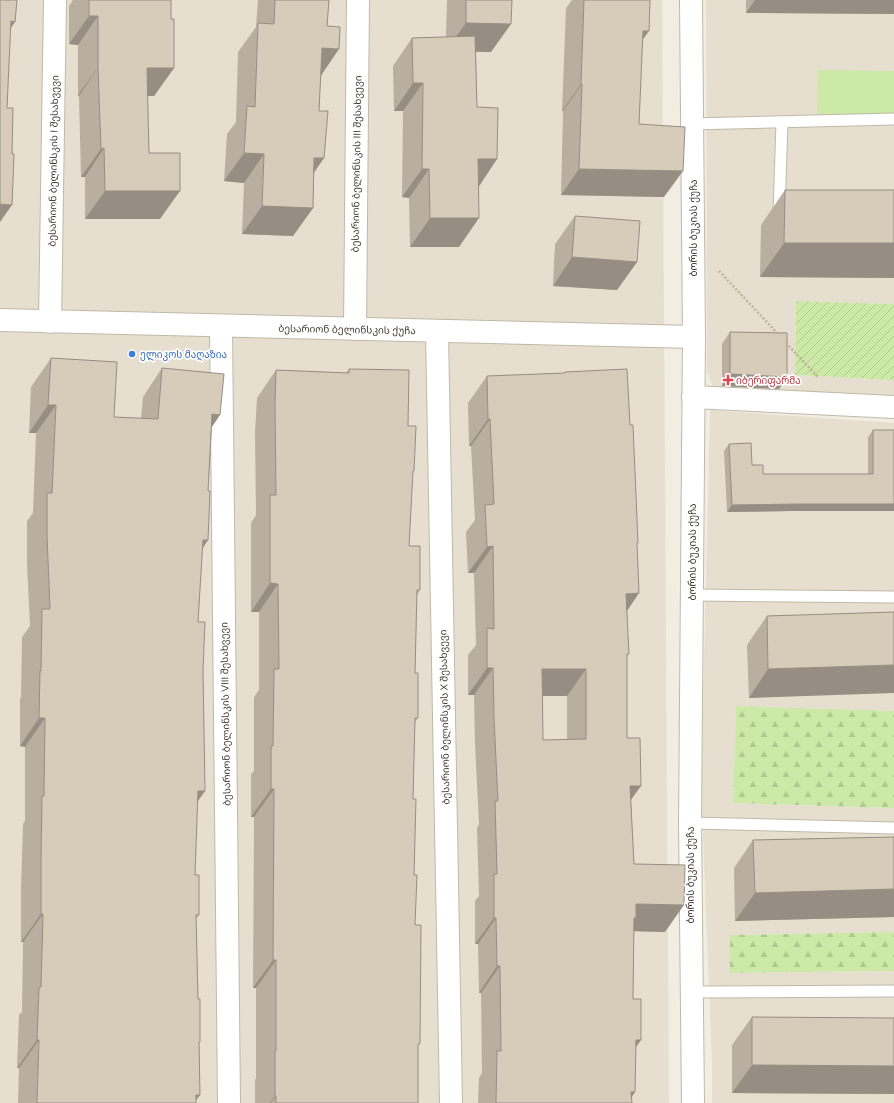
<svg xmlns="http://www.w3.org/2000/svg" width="894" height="1103" font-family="Figtree,'Noto Sans Georgian',sans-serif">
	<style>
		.residential { fill: #e6dfd0 }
		.forest { fill: url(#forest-firs) }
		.garden { fill: url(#garden-furrows) }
		.pitch { fill: #cce9a8 }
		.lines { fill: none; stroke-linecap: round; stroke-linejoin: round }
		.service-casing { stroke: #c1b8a7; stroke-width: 13 }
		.minor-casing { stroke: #c1b8a7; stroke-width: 24 }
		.tertiary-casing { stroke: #c1b8a7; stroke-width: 24 }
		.path { stroke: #c0b095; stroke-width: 2.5; stroke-dasharray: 2 2; stroke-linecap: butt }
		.service { stroke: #fff; stroke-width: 11 }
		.minor { stroke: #fff; stroke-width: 22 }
		.tertiary { stroke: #fff; stroke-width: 22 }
		.wall { fill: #b9afa0; fill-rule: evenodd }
		.shaded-wall { fill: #968e82 }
		.building { fill: #d7cbba; stroke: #968e82; fill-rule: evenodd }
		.shop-dot { fill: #3f7fe0; stroke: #fff; stroke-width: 1.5 }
		.health-dot { fill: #e0444e; stroke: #fff; stroke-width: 1.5 }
		.labels { text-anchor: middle; stroke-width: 3.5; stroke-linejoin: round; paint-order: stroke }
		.street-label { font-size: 10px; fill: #443d32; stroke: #fff }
		.shop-label { font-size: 10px; fill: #366cbe; stroke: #fff; text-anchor: start }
		.health-label { font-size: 10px; fill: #be3a42; stroke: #fff; text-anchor: start }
	</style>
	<defs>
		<pattern id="forest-firs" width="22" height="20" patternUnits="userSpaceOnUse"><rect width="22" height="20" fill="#cce9a8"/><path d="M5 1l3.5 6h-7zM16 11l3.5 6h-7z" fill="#b0c991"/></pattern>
		<pattern id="garden-furrows" width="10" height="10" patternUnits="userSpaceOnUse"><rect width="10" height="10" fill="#cce9a8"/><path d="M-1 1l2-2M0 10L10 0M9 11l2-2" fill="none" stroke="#b0c991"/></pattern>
	</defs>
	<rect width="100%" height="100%" fill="#f2ede2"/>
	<g class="residential">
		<polygon points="0,0 662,0 669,1103 0,1103"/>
		<polygon points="706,0 894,0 894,304 796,301 795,375 894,380 894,401 715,393 707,372"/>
		<polygon points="710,410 894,423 894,711 736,706 733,803 894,808 894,932 730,935 731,973 894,971 894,1103 712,1103 712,1065 701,787"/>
	</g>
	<g class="forest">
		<polygon points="736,706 894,711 894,808 733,803"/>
		<polygon points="894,932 894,971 730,973 730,935"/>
	</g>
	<polygon class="garden" points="796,301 894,304 894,380 795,375"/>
	<polygon class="pitch" points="818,70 894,71 894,115 817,114"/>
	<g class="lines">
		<g class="service-casing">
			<g id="service">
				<polyline points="692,124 894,119"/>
				<polyline points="779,213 782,122"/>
				<polyline points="691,595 894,597"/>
				<polyline points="690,823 894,828"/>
				<polyline points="691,992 894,991"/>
			</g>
		</g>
		<g class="minor-casing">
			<g id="minor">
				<polyline points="0,320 694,337"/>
				<polyline points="50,322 55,0"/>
				<polyline points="221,326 229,1103"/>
				<polyline points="355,329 358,0"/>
				<polyline points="437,331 451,1103"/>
				<polyline points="693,397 894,407"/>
			</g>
		</g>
		<g class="tertiary-casing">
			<polyline id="tertiary" points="691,0 694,337 690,823 693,1103"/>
		</g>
		<g class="path">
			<polyline points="719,271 779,335"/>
			<polyline points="786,343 818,377"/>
		</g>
		<use href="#service" class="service"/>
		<use href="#minor" class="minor"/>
		<use href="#tertiary" class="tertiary"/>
	</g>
	<g class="wall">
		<polygon points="73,0 171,0 171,19 174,68 154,96 147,96 149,153 160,219 85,219 85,177 81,177 79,96 78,95 78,45 69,44 69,6"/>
		<polygon points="258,0 329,0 321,75 319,111 324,158 314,173 313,208 293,236 242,234 244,183 224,181 227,134 236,122 238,52 256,27"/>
		<polygon points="447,0 512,0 491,52 476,52 478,187 459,247 410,247 409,198 402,197 403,111 394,111 393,66 412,38 446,37"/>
		<polygon points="572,0 650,0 642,40 639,124 664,197 561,195 563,111 562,111 566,8"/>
		<polygon points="746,0 894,0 894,14 746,13"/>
		<polygon points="785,190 894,190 894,278 760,277 761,225"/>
		<polygon points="575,216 637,262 617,290 553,286 555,244"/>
		<polygon points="730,332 787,377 779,389 722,386 722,344"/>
		<polygon points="51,358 114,417 141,418 143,397 162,368 212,428 208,491 208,540 202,549 198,622 203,671 205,791 197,802 195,875 199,915 196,919 198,999 200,1042 199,1043 200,1095 196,1100 196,1103 18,1103 19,1068 17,1068 19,1015 22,1012 23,942 21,942 21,887 23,824 25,821 25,747 20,746 20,699 21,697 22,637 30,626 27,563 27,521 33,513 36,433 29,433 31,387"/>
		<polygon points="349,369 408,426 414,471 413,472 409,546 420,590 417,595 415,673 418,718 415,722 413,799 415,925 418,1046 418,1103 255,1103 255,1080 256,1078 256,988 253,988 254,817 251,817 251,774 254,771 254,697 259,690 259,612 251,612 251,523 256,515 255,433 257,398 276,370 346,373"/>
		<path d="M565 372 630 425 637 545 627 611 629 654 627 656V738L631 800 634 864 665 932 634 931 633 999 636 1047 635 1092 632 1097V1103H478L479 1078 482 1073 481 993H479L478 944H475V901L479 896 477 828 479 824 475 744 474 695H468V655L476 645 474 573H468L466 532 475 520 471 446H469L468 403 487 376 564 373ZM543 696H567V740H543Z"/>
		<polygon points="873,430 894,511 792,511 727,512 724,451 729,444 752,465 763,474 868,474 868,437"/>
		<polygon points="894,612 749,698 747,645 767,616"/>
		<polygon points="894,837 894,917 735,921 734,868 753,840"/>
		<polygon points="752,1017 894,1018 894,1094 732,1093 732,1045"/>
	</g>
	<g class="shaded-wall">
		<polygon points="755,0 894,0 894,14 746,13"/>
		<polygon points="89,16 98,16 78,45 69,44"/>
		<polygon points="11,21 15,22 0,43"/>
		<polygon points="466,23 511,24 491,52 446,51"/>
		<polygon points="643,31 649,31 630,57"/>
		<polygon points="322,48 339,49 320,77"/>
		<polygon points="98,67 79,96 78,95"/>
		<polygon points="147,68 174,68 154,96 127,96"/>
		<polygon points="413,83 423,83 403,111 394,111"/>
		<polygon points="581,84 582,84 563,111 562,111"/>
		<polygon points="104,148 85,177 81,177 101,149"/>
		<polygon points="244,153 264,154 244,183 224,181"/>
		<polygon points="314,158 324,158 304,186"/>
		<polygon points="478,159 497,159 478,188"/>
		<polygon points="422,169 429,169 409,198 402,197"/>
		<polygon points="579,169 683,171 664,197 561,195"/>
		<polygon points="105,191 180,191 160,219 85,219"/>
		<polygon points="0,204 12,205 0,222"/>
		<polygon points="262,206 313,208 293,236 242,234"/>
		<polygon points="430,218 479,218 459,247 410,247"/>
		<polygon points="784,243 894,243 894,278 760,277"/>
		<polygon points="572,257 637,262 617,290 553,286"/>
		<polygon points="730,374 787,377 779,389 722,386"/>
		<polygon points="48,405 56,405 36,433 29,433"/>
		<polygon points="212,414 220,415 201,443"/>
		<polygon points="488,419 490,419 471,446 469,446"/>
		<polygon points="797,504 792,511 727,512 732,505"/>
		<polygon points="797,504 894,504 894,511 792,511"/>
		<polygon points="203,540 208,540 188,569"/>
		<polygon points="493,546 474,573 468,573 487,547"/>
		<polygon points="270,583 278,584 259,612 251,612"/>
		<polygon points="639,593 621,620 626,594"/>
		<polygon points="894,665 894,693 749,698 768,669"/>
		<polygon points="487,668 493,668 474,695 468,695"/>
		<polygon points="542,669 586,669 567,696 523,696"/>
		<polygon points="39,718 45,718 25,747 20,746"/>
		<polygon points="630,786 641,786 622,812"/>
		<polygon points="271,789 274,789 254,817 251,817"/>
		<polygon points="198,791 205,791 185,819"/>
		<polygon points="894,889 894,917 735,921 755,893"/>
		<polygon points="636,904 684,905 665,932 627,931"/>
		<polygon points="41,914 43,914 23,942 21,942"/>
		<polygon points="494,918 496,918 478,944 475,944"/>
		<polygon points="273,960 276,960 256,988 253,988"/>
		<polygon points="497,966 500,966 481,993 479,993"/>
		<polygon points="37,1040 39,1040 19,1068 17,1068"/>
		<polygon points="636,1040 641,1040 622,1067"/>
		<polygon points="752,1065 894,1066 894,1094 732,1093"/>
		<polygon points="631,1092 635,1092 627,1103"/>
		<polygon points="196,1095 200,1095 194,1103"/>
		<polygon points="275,1096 276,1096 271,1103 270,1103"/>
	</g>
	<g class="building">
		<polygon points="0,0 17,0 15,22 11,21 7,108 13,108 12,154 14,154 12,205 0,204"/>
		<polygon points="89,0 171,0 171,19 174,19 174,68 147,68 149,153 180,153 180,191 105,191 104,148 101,149 98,67 98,16 89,16"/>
		<polygon points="275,0 329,0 327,26 340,27 339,49 322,48 319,111 328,111 324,158 314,158 313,208 262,206 264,154 244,153 247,106 255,107 258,23 274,24"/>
		<polygon points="466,0 512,0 511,24 466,23"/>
		<polygon points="584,0 650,0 649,31 643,31 639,124 685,127 683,171 579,169 582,84 581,84"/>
		<polygon points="475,36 477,107 498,108 497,159 478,159 479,218 430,218 429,169 422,169 423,83 413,83 412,38"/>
		<polygon points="785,190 894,190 894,243 784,243"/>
		<polygon points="575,216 640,221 637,262 572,257"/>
		<polygon points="730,332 787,333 787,377 730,374"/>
		<polygon points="51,358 117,362 114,417 158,419 162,368 224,374 220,415 212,414 208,491 210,491 208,540 203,540 198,622 205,622 203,671 205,791 198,791 195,875 199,875 199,915 196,915 198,999 200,999 200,1042 199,1042 200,1095 196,1095 196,1103 37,1103 39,1040 37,1040 39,987 41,987 43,914 41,914 41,859 42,796 44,796 45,718 39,718 40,671 41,671 42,609 50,609 47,535 47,493 52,493 56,405 48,405"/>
		<polygon points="349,369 409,370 408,426 416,426 414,471 413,471 409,546 420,546 420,590 417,590 415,673 418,673 418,718 415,718 413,799 416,799 414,875 417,875 415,925 421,925 420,1044 418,1044 418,1103 276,1103 276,1096 275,1096 275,1051 276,1051 276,960 273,960 274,789 271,789 271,746 273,746 274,669 279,669 278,584 270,583 270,495 276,495 275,405 276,370 349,373"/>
		<path d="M627 369 630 425H633L638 543H637L639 593 626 594 629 654H627V738H640L641 786H630L634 864 685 865 684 905 636 904V918H634L633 999H641V1040H636L635 1092H631L632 1103H496L497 1051H501L500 966H497L496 918H494V874H497L495 801H498L494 718 493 668H487V628L494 629 493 546 487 547 485 505 494 504 490 419H488L487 376 565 373V372ZM542 669H586V739L543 740Z"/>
		<polygon points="873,430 894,430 894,504 797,504 732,505 729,444 751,443 752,465 763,465 763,474 873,474"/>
		<polygon points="894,612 894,665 768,669 767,616"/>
		<polygon points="894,837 894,889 755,893 753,840"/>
		<polygon points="752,1017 894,1018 894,1066 752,1065"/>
	</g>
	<circle class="shop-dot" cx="132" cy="354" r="4"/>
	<path class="health-dot" d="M726 374h4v4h4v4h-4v4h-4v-4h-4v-4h4z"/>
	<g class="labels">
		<g class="street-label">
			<text transform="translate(53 161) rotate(-89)" y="4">ბესარიონ ბელინსკის I შესახვევი</text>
			<text transform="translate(356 164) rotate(-89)" y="4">ბესარიონ ბელინსკის III შესახვევი</text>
			<text transform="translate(693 228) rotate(-90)" y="4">ბორის ბუკიას ქუჩა</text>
			<text transform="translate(347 329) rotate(1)" y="4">ბესარიონ ბელინსკის ქუჩა</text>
			<text transform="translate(692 552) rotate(-90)" y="4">ბორის ბუკიას ქუჩა</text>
			<text transform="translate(225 714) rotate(-91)" y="4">ბესარიონ ბელინსკის VIII შესახვევი</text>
			<text transform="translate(444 717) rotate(-91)" y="4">ბესარიონ ბელინსკის X შესახვევი</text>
			<text transform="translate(690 875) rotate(-90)" y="4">ბორის ბუკიას ქუჩა</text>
		</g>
		<g class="shop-label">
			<text x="140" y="358">ელიკოს მაღაზია</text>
		</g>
		<g class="health-label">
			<text x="736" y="384">იბერიფარმა</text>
		</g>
	</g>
</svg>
